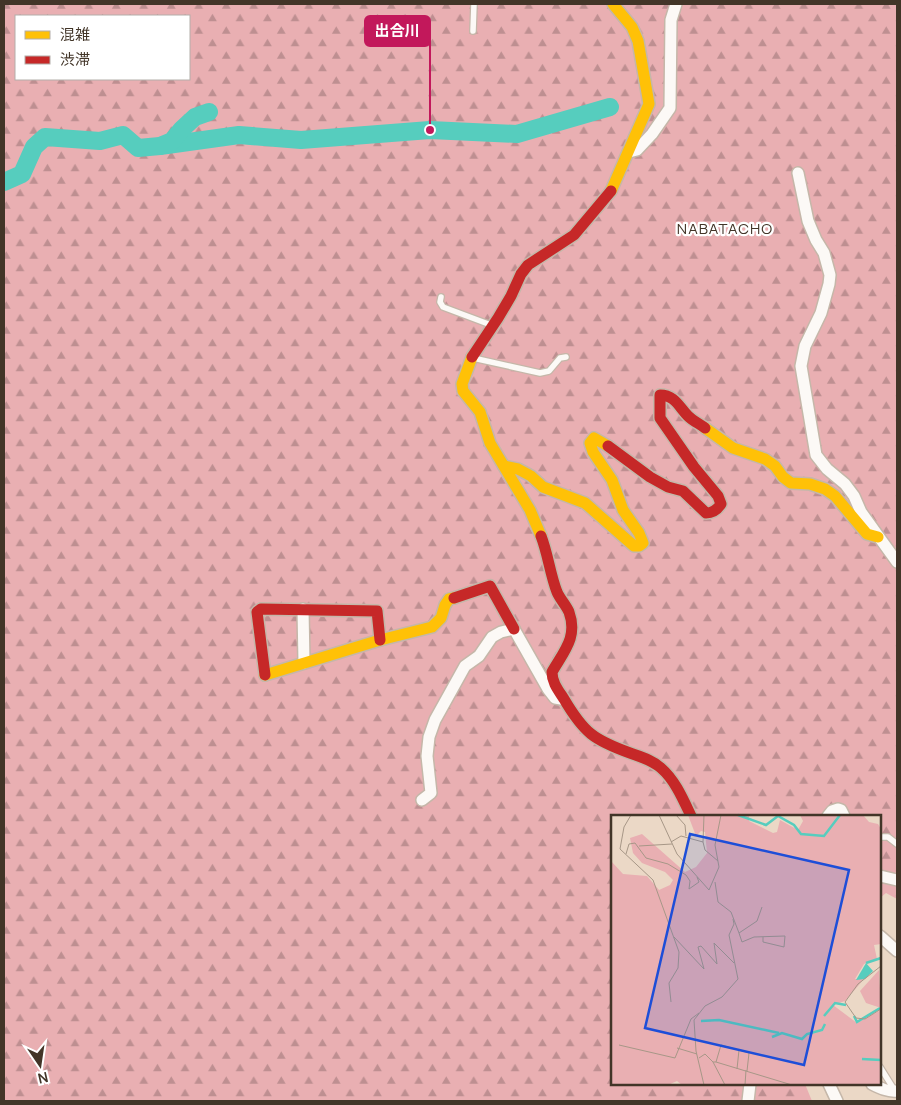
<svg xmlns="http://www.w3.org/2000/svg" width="901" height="1105" font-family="Manrope,'Noto Sans JP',sans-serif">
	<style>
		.forest { fill: url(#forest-firs); fill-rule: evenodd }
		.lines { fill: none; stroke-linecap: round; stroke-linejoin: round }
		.river { stroke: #56cdbe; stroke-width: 18 }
		.lane-casing { stroke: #c5b7a9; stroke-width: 8 }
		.street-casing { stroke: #c5b7a9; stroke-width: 14 }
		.slow-casing { stroke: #c5b7a9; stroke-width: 14 }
		.jam-casing { stroke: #c5b7a9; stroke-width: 14 }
		.lane { stroke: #fcf9f6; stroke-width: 5.5 }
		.street { stroke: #fcf9f6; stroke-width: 11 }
		.slow { stroke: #ffc107; stroke-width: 11 }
		.jam { stroke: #c62828; stroke-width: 11 }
		.labels { text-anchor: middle; stroke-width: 4.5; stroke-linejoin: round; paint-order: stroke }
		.neighbourhood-label { font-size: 15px; letter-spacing: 1px; fill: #423528; stroke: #fff }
		.inset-river { fill: none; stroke: #56cdbe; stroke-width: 2.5 }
		.inset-road { fill: none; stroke: #a79787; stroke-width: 1 }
		.view { fill: #1d4ed8; fill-opacity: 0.15; stroke: #1d4ed8; stroke-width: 2.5 }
		.inset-edge { fill: none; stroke: #423528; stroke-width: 2.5 }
		.leader { fill: none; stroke: #c2185b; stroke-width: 2 }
		.callout-dot { fill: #c2185b; stroke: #fff; stroke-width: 2 }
		.callout { fill: #c2185b; stroke: #c2185b; stroke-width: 2 }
		.callout-label { font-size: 15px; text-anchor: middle; font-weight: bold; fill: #fff }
	</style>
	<defs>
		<pattern id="forest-firs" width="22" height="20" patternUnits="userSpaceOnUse" patternTransform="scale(1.25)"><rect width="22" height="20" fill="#e9afb2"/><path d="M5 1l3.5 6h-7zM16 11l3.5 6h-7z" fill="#be8f91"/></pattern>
	</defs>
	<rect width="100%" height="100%" fill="#ebd8c6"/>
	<path class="forest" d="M4 4H897V899L886 893 880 898V816H612V1084H805L812 1101H4ZM16 16H189V79H16Z"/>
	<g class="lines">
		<g class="river">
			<polyline points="160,146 239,135 301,140 430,130 517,134 610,107"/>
			<polyline points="4,182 22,174 34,147 45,137 100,141 123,135 138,148 160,146 172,141 182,129 195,117 209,112"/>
		</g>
		<g class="lane-casing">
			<g id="lane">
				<polyline points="473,31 474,4"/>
				<polyline points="441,297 440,302 443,307 491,325"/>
				<polyline points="473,358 540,373 549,371 560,358 566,357"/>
				<polyline points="880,837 888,837 897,844"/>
				<polyline points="880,1067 895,1091"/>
			</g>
		</g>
		<g class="street-casing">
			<g id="street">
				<polyline points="629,152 637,150 652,134 670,108 671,20 676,4"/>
				<polyline points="798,173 808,221 816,240 824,253 830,275 829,284 821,313 805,346 801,366 816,455 827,469 845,484 854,496 861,512 897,562"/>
				<polyline points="303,609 304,663"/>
				<polyline points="422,800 431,793 427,756 429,737 435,720 465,666 479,656 492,637 501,632 514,629 548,689 555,698 561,699"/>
				<polyline points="828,816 832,811 838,809 841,810 844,816"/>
				<polyline points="880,876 897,880"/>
				<polyline points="880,936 897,951"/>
				<polyline points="829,1084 837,1101"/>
				<path d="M872 1084C880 1088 888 1092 897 1091"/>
				<polyline points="748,1101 750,1084"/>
			</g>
		</g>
		<g class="slow-casing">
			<g id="slow">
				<polyline points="611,191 649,104 638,41 632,27 613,4"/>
				<polyline points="472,357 462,384 463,391 480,412 490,443 530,510 541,536"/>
				<polyline points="705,428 733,448 765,459 775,466 783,477 791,483 810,484 825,489 835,496 867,534 878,537"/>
				<polyline points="504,466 518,469 531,476 543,487 585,503 634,546 639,546 643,543 639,533 623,510 612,480 593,452 590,443 594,438 608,446"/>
				<polyline points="265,675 380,640 432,627 441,618 445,605 449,599 454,598"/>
			</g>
		</g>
		<g class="jam-casing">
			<g id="jam">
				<polyline points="472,357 498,318 511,296 521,274 528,265 574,235 611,191"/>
				<path d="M608 446 650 477 668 487 683 491 706 513C713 513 717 510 721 504L718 496 694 467 660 418V395C675 395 679 407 688 416 693 421 700 424 705 428"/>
				<path d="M541 536C548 554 550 574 557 592 560 599 566 605 569 612 578 637 564 651 552 672 552 683 559 691 564 699 584 733 594 740 630 753 641 757 652 760 661 768 675 780 683 799 691 816"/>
				<polyline points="454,598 490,586 514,629"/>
				<polyline points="265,675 257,612 261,609 377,611 380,640"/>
			</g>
		</g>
		<use href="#lane" class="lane"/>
		<use href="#street" class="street"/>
		<use href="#slow" class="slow"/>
		<use href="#jam" class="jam"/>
	</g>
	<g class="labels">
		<g class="neighbourhood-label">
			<text x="725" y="234">NABATACHO</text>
		</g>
	</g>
	<g transform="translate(611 815)">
		<rect width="270" height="270" fill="#ebd8c6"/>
		<path d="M77 0H138V6L162 18 166 17 169 5 187 15 192 6 189 0H252L258 7 267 9 270 14V129L263 130 266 144 253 149 244 164H253L234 186 222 190 246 208 270 195V270H71L66 266 57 270H0V46L12 59 36 61 48 75 59 70 62 65 54 57 31 48 22 38 19 23 31 19 74 57 85 52 96 38 94 17 90 16 85 21Z" fill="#e9afb2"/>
		<path d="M268 155 270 192H267L255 188 249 176Z" fill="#e9afb2"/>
		<path d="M255 148 262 156 254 164 245 165Z" fill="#56cdbe"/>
		<path class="inset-river" d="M127 0 155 10 167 1 183 10 190 19 213 21 229 0M255 148 270 143M213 201 224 188 235 190M243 201 246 207 269 193M90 206 108 205 168 218M161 222 171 218 191 224 196 219 211 215 214 209M251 244 270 245"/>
		<path class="inset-road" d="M20 0 13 12 9 34 42 65 68 137 67 153 58 168 60 187M48 0 66 39 98 75 108 52 104 30 110 0M65 0 74 10 75 21M93 0 92 27 94 35 107 46M60 27 70 21 92 27M28 31 61 29M15 39 18 29 24 28 35 43 57 49 75 60 79 66 78 74M104 67 107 87 120 97 128 118 146 106 151 92M78 74 88 67 86 62M128 118 131 127 143 122 174 121 173 132 152 127V122M63 122 93 154 87 132 90 131 106 149 103 128M103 128 123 148M270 151 247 169 234 187 245 203 254 204 270 194M8 230 64 243 80 204 88 198M66 233 86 239M128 235 138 238 136 256M88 243 94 239 102 247M105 247 181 270M93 270 85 236 83 205 94 191 111 182 127 164 118 120 123 109 122 104M114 270 102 247H105L110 230 128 235 126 254M134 270 135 255"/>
		<path class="view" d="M79 19 238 55 193 250 34 213Z"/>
		<rect width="270" height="270" class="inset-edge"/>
	</g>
	<path class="leader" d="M430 130L430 31"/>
	<circle class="callout-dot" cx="430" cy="130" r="5"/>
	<rect class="callout" x="365" y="16" width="65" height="30" rx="5"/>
	<g class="callout-label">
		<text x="397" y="36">出合川</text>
	</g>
	<rect width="901" height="1105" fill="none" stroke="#423528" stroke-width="10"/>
	<rect x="15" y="15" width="175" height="65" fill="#ffffff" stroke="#b3aea9"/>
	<rect x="25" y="31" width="25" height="8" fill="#ffc107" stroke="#b3aea9"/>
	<text x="60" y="40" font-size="15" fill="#423528">混雑</text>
	<rect x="25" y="56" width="25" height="8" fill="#c62828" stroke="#b3aea9"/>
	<text x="60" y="65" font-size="15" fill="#423528">渋滞</text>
	<g transform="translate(40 1065) rotate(167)" stroke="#ffffff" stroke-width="4" paint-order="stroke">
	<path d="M0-4L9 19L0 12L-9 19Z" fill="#423528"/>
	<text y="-8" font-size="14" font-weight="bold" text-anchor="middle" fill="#423528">N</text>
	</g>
</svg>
